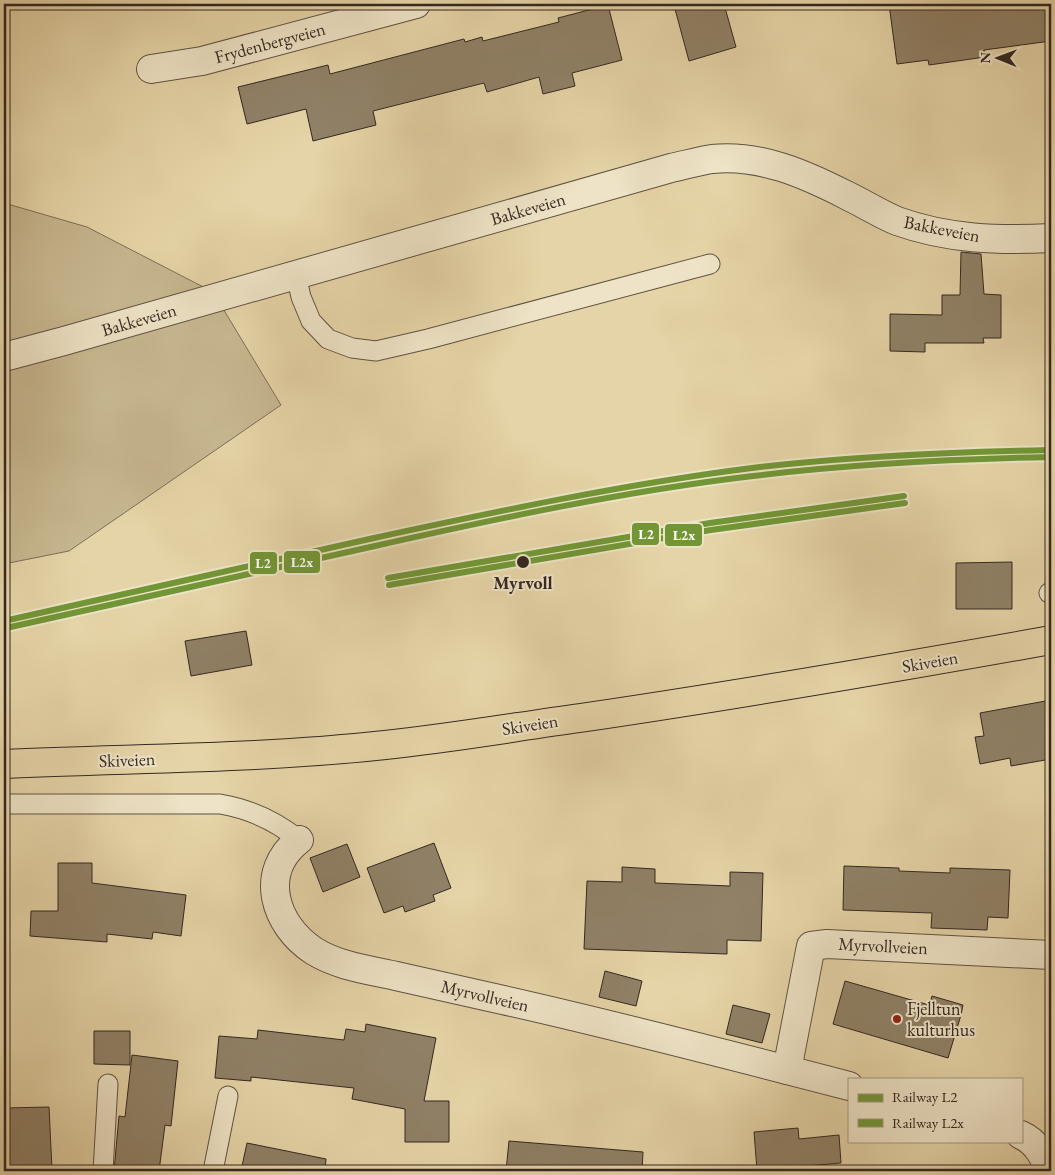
<svg xmlns="http://www.w3.org/2000/svg" width="1055" height="1175" font-family="'EB Garamond',serif">
	<style>
		.green { fill: #c7b790; stroke: #7e6f59 }
		.building { fill: #908167; stroke: #342722 }
		.lines { fill: none; stroke-linecap: round; stroke-linejoin: round }
		.service-casing { stroke: #605243; stroke-width: 21 }
		.minor-casing { stroke: #605243; stroke-width: 30 }
		.primary-casing { stroke: #342722; stroke-width: 30 }
		.service { stroke: #eee3c6; stroke-width: 19 }
		.minor { stroke: #eee3c6; stroke-width: 28 }
		.primary { stroke: #e5d4a7; stroke-width: 28 }
		.rail-1-casing { stroke: #eee3c6; stroke-width: 10 }
		.rail-2-casing { stroke: #eee3c6; stroke-width: 10 }
		.rail-1 { stroke: #729636; stroke-width: 6 }
		.rail-2 { stroke: #729636; stroke-width: 6 }
		.stop-dot { fill: #342722; stroke: #eee3c6; stroke-width: 2 }
		.poi-dot { fill: #8f2418; stroke: #eee3c6; stroke-width: 2 }
		.labels { text-anchor: middle; stroke-width: 4; stroke-linejoin: round; paint-order: stroke }
		.street-label { font-size: 18px; fill: #342722; stroke: #eee3c6 }
		.stop-label { font-size: 18px; font-weight: bold; fill: #342722; stroke: #eee3c6 }
		.poi-label { font-size: 18px; fill: #342722; stroke: #eee3c6; text-anchor: start }
		.line-badge { stroke: #eee3c6; stroke-width: 2 }
		.badge-label { font-size: 14px; text-anchor: middle; font-weight: bold; fill: #fff }
	</style>
	<rect width="100%" height="100%" fill="#e5d4a7"/>
	<filter id="stains"><feTurbulence type="fractalNoise" baseFrequency=".004" numOctaves="4"/><feColorMatrix values="0 0 0 0 .2 0 0 0 0 .09 0 0 0 0 .02 0 0 0 .5 -.17"/></filter>
	<radialGradient id="worn" r=".72"><stop offset=".6" stop-color="#630" stop-opacity="0"/><stop offset="1" stop-color="#630" stop-opacity=".3"/></radialGradient>
	<polygon class="green" points="4,203 87,227 213,292 281,405 69,551 4,564"/>
	<g class="building">
		<polygon points="693,4 724,4 736,47 689,61 675,9"/>
		<polygon points="889,4 1051,4 1051,41 984,50 985,57 929,65 928,60 897,64"/>
		<polygon points="608,5 622,60 572,73 575,86 543,94 539,77 487,92 484,83 373,111 376,125 313,141 306,109 247,124 238,87 328,65 330,74 464,39 465,42 482,37 483,41 559,22 558,18"/>
		<polygon points="961,252 981,254 984,294 1001,295 1001,338 983,338 984,343 925,343 925,352 890,351 890,314 942,315 942,295 960,295"/>
		<polygon points="1012,562 1012,609 956,609 956,563"/>
		<polygon points="246,631 252,665 191,676 185,641"/>
		<polygon points="1051,700 1051,759 1011,766 1010,758 980,764 975,737 984,736 980,713"/>
		<polygon points="434,843 451,888 433,895 435,901 405,912 403,906 384,913 367,868"/>
		<polygon points="347,844 360,877 323,892 310,858"/>
		<polygon points="58,863 92,863 92,883 186,895 181,936 153,932 152,939 107,934 107,942 30,936 31,911 58,911"/>
		<polygon points="844,866 899,868 899,871 950,873 950,868 1010,870 1008,918 988,917 987,930 931,928 932,913 843,910"/>
		<polygon points="622,867 655,869 655,883 730,886 730,872 763,873 761,941 727,940 727,954 584,949 587,881 622,882"/>
		<polygon points="605,971 642,981 636,1006 599,997"/>
		<polygon points="845,981 929,1005 932,996 963,1005 961,1015 948,1058 833,1024"/>
		<polygon points="733,1005 770,1014 762,1043 726,1034"/>
		<polygon points="366,1024 436,1038 424,1101 449,1101 449,1142 405,1142 405,1109 352,1099 354,1088 251,1077 251,1081 215,1078 219,1036 257,1039 258,1030 344,1040 346,1029 365,1032"/>
		<polygon points="94,1031 130,1031 130,1065 94,1064"/>
		<polygon points="132,1055 178,1061 171,1126 165,1125 159,1171 114,1171 119,1116 125,1117"/>
		<polygon points="49,1107 52,1170 4,1171 4,1108"/>
		<polygon points="798,1128 799,1139 839,1135 841,1163 783,1168 783,1171 757,1170 754,1132"/>
		<polygon points="509,1141 643,1152 642,1171 506,1171"/>
		<polygon points="247,1143 326,1159 325,1171 241,1171"/>
	</g>
	<g class="lines">
		<g class="service-casing">
			<g id="service">
				<polyline points="296,275 301,297 311,321 328,339 352,348 376,351 428,339 710,264"/>
				<polyline points="1049,593 1051,592"/>
				<path d="M4 804H220C249 809 276 821 299 840"/>
				<polyline points="103,1171 108,1084"/>
				<polyline points="213,1171 228,1096"/>
			</g>
		</g>
		<g class="minor-casing">
			<g id="minor">
				<polyline points="151,69 202,61 416,4"/>
				<path d="M4 357 64 341 671 168C685 165 699 161 712 159 760 154 805 174 846 195 863 203 880 214 897 221 947 239 999 241 1051 238"/>
				<path d="M299 840C258 872 274 925 314 951 338 966 369 970 396 976 432 984 468 992 503 1000 619 1026 734 1056 849 1086"/>
				<polyline points="787,1070 811,946 827,944 1051,955"/>
				<path d="M1021 1135C1037 1142 1044 1157 1050 1171"/>
			</g>
		</g>
		<g class="primary-casing">
			<path id="primary" d="M4 764C131 758 258 759 385 745 451 738 515 727 580 718 738 695 894 668 1051 640"/>
		</g>
		<use href="#service" class="service"/>
		<use href="#minor" class="minor"/>
		<use href="#primary" class="primary"/>
		<g class="rail-1-casing">
			<g id="rail-1">
				<polyline points="388,578 710,523 904,496"/>
				<path d="M4 621C127 593 251 566 374 538 499 511 625 484 752 468 852 456 951 452 1051 450"/>
			</g>
		</g>
		<g class="rail-2-casing">
			<g id="rail-2">
				<polyline points="389,585 711,530 905,503"/>
				<path d="M6 628C129 601 252 573 375 546 500 518 626 491 753 476 852 464 951 459 1051 457"/>
			</g>
		</g>
		<use href="#rail-1" class="rail-1"/>
		<use href="#rail-2" class="rail-2"/>
	</g>
	<circle class="stop-dot" cx="523" cy="562" r="7"/>
	<circle class="poi-dot" cx="897" cy="1019" r="5"/>
	<g class="labels">
		<g class="street-label">
			<text transform="translate(270 43) rotate(-15)" y="6">Frydenbergveien</text>
			<text transform="translate(528 209) rotate(-16)" y="6">Bakkeveien</text>
			<text transform="translate(942 229) rotate(11)" y="6">Bakkeveien</text>
			<text transform="translate(139 320) rotate(-16)" y="6">Bakkeveien</text>
			<text transform="translate(930 662) rotate(-10)" y="6">Skiveien</text>
			<text transform="translate(530 725) rotate(-9)" y="6">Skiveien</text>
			<text transform="translate(127 760) rotate(-2)" y="6">Skiveien</text>
			<text transform="translate(883 946) rotate(3)" y="6">Myrvollveien</text>
			<text transform="translate(485 996) rotate(13)" y="6">Myrvollveien</text>
		</g>
		<g class="stop-label">
			<text x="523" y="589">Myrvoll</text>
		</g>
		<g class="poi-label">
			<text x="907" y="1015">Fjelltun<tspan x="907" dy="21">kulturhus</tspan></text>
		</g>
	</g>
	<g class="line-badge">
		<rect x="631" y="522" width="29" height="24" rx="5" fill="#729636"/>
		<rect x="664" y="523" width="39" height="24" rx="5" fill="#729636"/>
		<rect x="283" y="550" width="38" height="24" rx="5" fill="#729636"/>
		<rect x="249" y="551" width="29" height="24" rx="5" fill="#729636"/>
	</g>
	<g class="badge-label">
		<text x="646" y="539">L2</text>
		<text x="684" y="540">L2x</text>
		<text x="302" y="567">L2x</text>
		<text x="263" y="568">L2</text>
	</g>
	<rect width="1055" height="1175" fill="none" stroke="#e5d4a7" stroke-width="20"/>
	<rect x="5" y="5" width="1045" height="1165" fill="none" stroke="#342722" stroke-width="2.5"/>
	<rect x="10" y="10" width="1035" height="1155" fill="none" stroke="#342722"/>
	<rect x="848" y="1078" width="175" height="65" fill="#eee3c6" stroke="#a49884"/>
	<rect x="858" y="1094" width="25" height="8" fill="#729636" stroke="#a49884"/>
	<text x="892" y="1102" font-size="15" fill="#342722">Railway L2</text>
	<rect x="858" y="1119" width="25" height="8" fill="#729636" stroke="#a49884"/>
	<text x="892" y="1128" font-size="15" fill="#342722">Railway L2x</text>
	<g transform="translate(998 58) rotate(271)" stroke="#eee3c6" stroke-width="4" paint-order="stroke">
	<path d="M0-4L9 19L0 12L-9 19Z" fill="#342722"/>
	<text y="-8" font-size="14" font-weight="bold" text-anchor="middle" fill="#342722">N</text>
	</g>
	<rect width="100%" height="100%" filter="url(#stains)"/>
	<rect width="100%" height="100%" fill="url(#worn)"/>
</svg>
